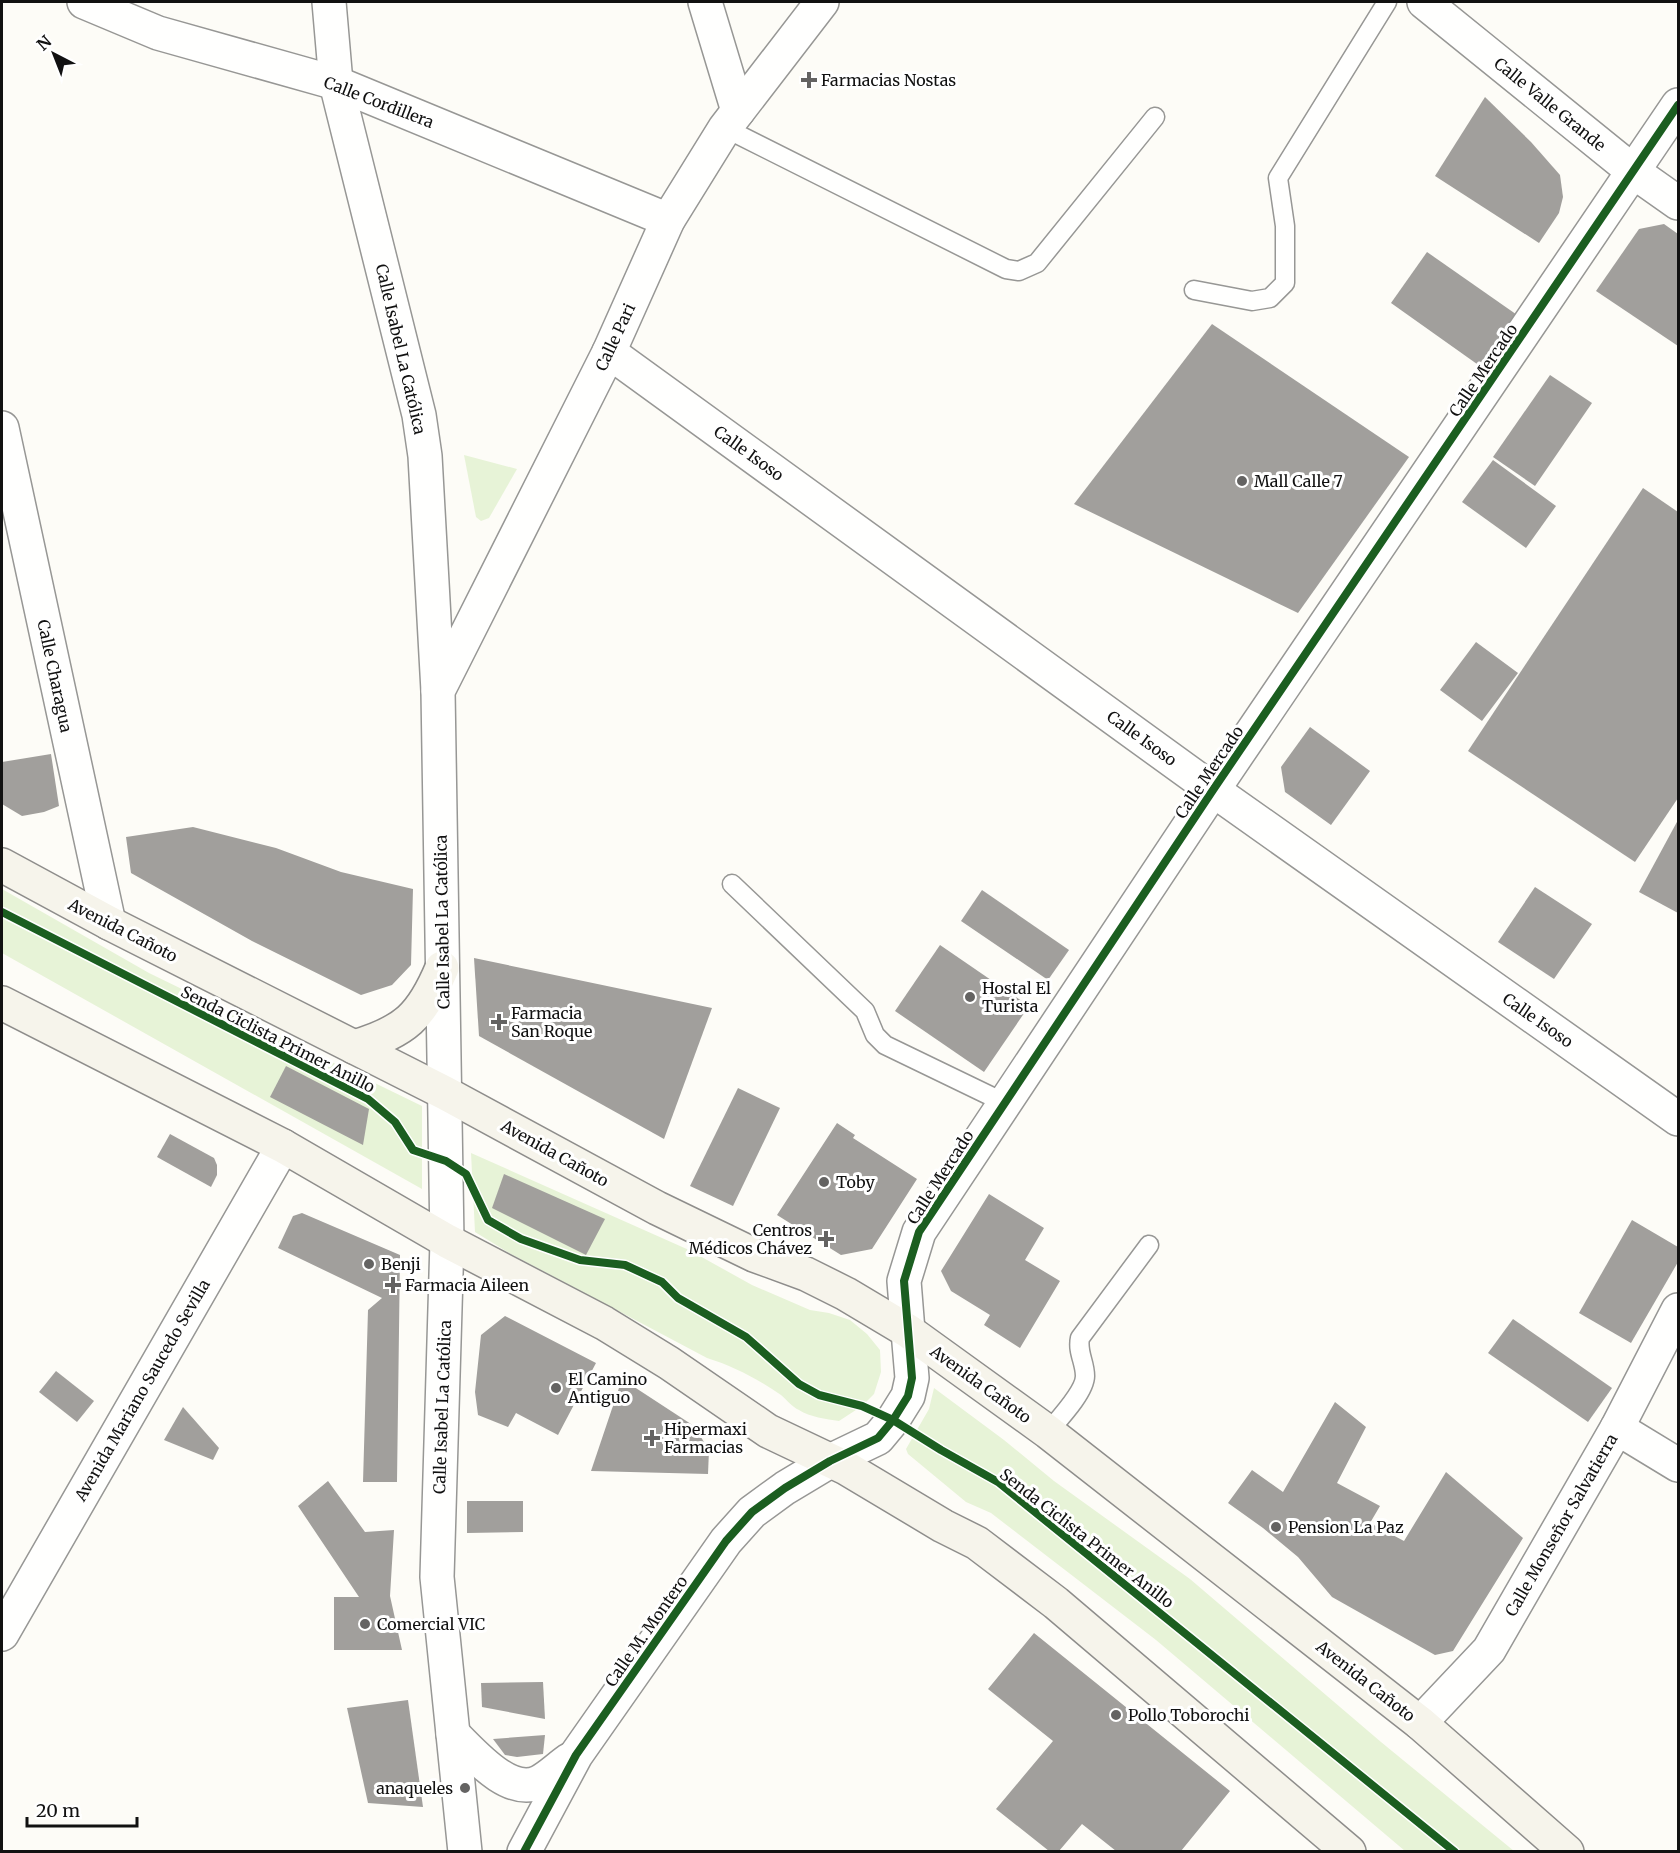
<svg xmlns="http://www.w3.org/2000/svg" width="1680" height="1853" font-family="Merriweather,serif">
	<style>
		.green { fill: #e7f3d7 }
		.building { fill: #a19f9c }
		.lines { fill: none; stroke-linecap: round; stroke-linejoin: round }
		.service-casing { stroke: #979795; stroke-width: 21 }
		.minor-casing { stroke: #979795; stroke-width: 36 }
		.tertiary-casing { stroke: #979795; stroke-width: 36 }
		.secondary-casing { stroke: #8e8d8b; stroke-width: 36 }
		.service { stroke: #fffffe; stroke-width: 18 }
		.minor { stroke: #fffffe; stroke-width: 33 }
		.tertiary { stroke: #fffffe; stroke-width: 33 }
		.secondary { stroke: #f6f4eb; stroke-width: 33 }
		.cycleway-casing { stroke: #fff; stroke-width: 11 }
		.cycleway { stroke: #1b5e20; stroke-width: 8 }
		.poi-dot { fill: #646362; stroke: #fff; stroke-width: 2 }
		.labels { text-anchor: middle; stroke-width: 6; stroke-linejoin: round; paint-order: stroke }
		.poi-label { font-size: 16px; fill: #111; stroke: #fff; text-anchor: start }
		.street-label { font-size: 16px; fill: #111; stroke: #fff }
	</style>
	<rect width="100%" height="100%" fill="#fdfcf7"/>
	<g class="green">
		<polygon points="464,455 517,469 489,518 481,521 476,517"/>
		<polygon points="2,889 149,973 422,1106 422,1189 2,953"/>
		<path d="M471 1153 689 1250 752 1285 810 1310 829 1313 850 1320 867 1334 880 1350 881 1372 874 1394 862 1406 839 1421C826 1419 810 1417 799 1410 792 1407 787 1400 781 1395 758 1379 733 1366 707 1358L511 1254 475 1232Z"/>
		<polygon points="934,1388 1004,1440 1054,1481 1190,1579 1381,1742 1514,1851 1405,1851 1156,1640 991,1513 966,1502 908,1454 906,1449 929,1409"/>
	</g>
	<g class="building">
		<polygon points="1485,97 1531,142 1560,175 1563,197 1559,213 1539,243 1435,176"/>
		<polygon points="1664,224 1678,234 1678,346 1596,291 1639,229"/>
		<polygon points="1427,252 1520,317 1484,369 1391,303"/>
		<polygon points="1212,324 1409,457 1298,613 1074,504"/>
		<polygon points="1550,375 1592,403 1535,486 1493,457"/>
		<polygon points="1493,460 1556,506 1526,548 1462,502"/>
		<polygon points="1643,488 1678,512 1678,798 1635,862 1468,751"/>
		<polygon points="1476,642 1518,673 1482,721 1440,690"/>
		<polygon points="1310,727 1370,771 1331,825 1285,792 1281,767"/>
		<polygon points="51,754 59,806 44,812 22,816 2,804 2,762"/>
		<polygon points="1678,820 1678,913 1639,892"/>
		<polygon points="193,827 276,848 341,872 413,889 411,965 392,985 361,995 252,941 131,873 126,837"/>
		<polygon points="1535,887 1592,924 1554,979 1498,942"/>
		<polygon points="982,890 1069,950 1048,980 961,921"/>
		<polygon points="940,945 1029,1006 984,1072 895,1011"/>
		<polygon points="474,958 712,1008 664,1139 479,1036"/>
		<polygon points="286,1066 369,1109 363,1145 270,1097"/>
		<polygon points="738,1088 780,1108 733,1206 690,1186"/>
		<polygon points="837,1123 855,1135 853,1138 917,1179 872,1249 841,1255 777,1215"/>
		<polygon points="170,1134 214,1158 217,1165 217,1175 211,1187 157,1157"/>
		<polygon points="504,1174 605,1219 586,1255 492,1208"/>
		<polygon points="989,1194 1044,1228 1025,1260 1060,1281 1020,1348 984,1325 990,1315 951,1291 941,1271"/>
		<polygon points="302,1213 400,1255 397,1482 363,1482 368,1310 382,1298 278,1248 293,1216"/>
		<polygon points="1632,1220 1678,1247 1678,1262 1631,1343 1579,1313"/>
		<polygon points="505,1316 596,1363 558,1435 516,1413 508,1427 478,1415 475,1392 481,1335"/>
		<polygon points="1513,1319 1612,1388 1588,1422 1488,1353"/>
		<polygon points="56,1371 94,1401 77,1422 39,1392"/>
		<polygon points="622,1379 694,1426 709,1450 708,1474 591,1471"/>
		<polygon points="1335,1402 1366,1427 1337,1483 1380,1506 1370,1523 1404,1541 1446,1472 1523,1538 1453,1651 1435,1655 1332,1597 1298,1557 1263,1528 1228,1503 1252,1470 1283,1492"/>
		<polygon points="183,1407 219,1448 213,1460 164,1440"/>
		<polygon points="328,1481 365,1532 394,1530 390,1596 402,1650 334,1650 334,1597 359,1597 298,1506"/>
		<polygon points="467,1501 523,1501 523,1532 467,1533"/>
		<polygon points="1034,1633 1230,1791 1181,1851 1116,1851 1082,1824 1059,1851 1049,1851 996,1809 1053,1741 988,1689"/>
		<polygon points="543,1682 545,1719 482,1707 481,1683"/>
		<polygon points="408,1700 423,1807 368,1803 347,1708"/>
		<polygon points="545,1735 543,1754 517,1757 505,1755 493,1739"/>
	</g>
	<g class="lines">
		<g class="service-casing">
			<g id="service">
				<polyline points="725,128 1006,269 1019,271 1037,263 1155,117"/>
				<polyline points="1194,290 1252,301 1270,298 1285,283 1285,226 1278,178 1387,2"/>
				<polyline points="732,884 865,1011 875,1035 885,1045 1005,1103"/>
				<path d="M1048 1432C1058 1420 1085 1392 1085 1376 1085 1362 1077 1352 1080 1338L1149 1245"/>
			</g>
		</g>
		<g class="minor-casing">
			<g id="minor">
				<polyline points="84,2 158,33 336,83 668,220"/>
				<polyline points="329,2 336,83 419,415 425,456 438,691"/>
				<polyline points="705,2 738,111"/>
				<polyline points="1424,2 1634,172 1678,203"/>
				<polyline points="609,352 1213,790 1678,1119"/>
				<polyline points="2,428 109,923"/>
				<polyline points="1617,1428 1678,1465"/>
				<polyline points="1420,1723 1489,1650 1617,1428 1678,1310"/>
				<path d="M453 1734C472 1752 509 1797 539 1782 549 1777 559 1767 569 1760"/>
				<polyline points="524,1852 576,1755 726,1541 752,1512 785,1488 830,1461 878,1438 893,1420 908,1396 912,1378 908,1331"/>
			</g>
		</g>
		<g class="tertiary-casing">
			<g id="tertiary">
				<polyline points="908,1331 904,1281 919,1232 1213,790 1678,105"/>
				<polyline points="2,1634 283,1146"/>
				<polyline points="465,1852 437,1577 447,1241 438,691 609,352 668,220 725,128 822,2"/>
			</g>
		</g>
		<g class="secondary-casing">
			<g id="secondary">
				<polyline points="2,865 109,923 445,1093 657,1208 754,1255 806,1274 846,1294 908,1331 1048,1432 1420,1723 1567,1852"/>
				<polyline points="2,1003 283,1146 447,1241 604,1323 669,1363 768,1431 846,1468 943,1526 977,1543 1056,1603 1349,1852"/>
				<path d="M354 1047C405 1032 422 1016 442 968"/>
			</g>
		</g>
		<use href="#service" class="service"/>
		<use href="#minor" class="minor"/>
		<use href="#tertiary" class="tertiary"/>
		<use href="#secondary" class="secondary"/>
		<g class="cycleway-casing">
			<g id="cycleway">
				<polyline points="2,912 368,1099 395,1122 413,1150 446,1161 466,1174 488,1220 521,1239 580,1260 625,1265 662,1282 678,1298 746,1337 799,1384 819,1395 862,1406 893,1420 941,1450 998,1482 1455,1852"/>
				<polyline points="524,1852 576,1755 726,1541 752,1512 785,1488 830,1461 878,1438 893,1420 908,1396 912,1378 904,1281 919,1232 1213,790 1678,105"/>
			</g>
		</g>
		<use href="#cycleway" class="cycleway"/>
	</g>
	<g class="poi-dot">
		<path d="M806 71h6v6h6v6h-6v6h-6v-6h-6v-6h6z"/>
		<circle cx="1242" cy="481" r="6"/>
		<circle cx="970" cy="997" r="6"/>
		<path d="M496 1013h6v6h6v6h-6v6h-6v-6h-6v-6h6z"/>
		<circle cx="824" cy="1182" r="6"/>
		<path d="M823 1230h6v6h6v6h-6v6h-6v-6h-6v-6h6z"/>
		<circle cx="369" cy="1264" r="6"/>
		<path d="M390 1276h6v6h6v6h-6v6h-6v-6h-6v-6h6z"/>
		<circle cx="556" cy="1388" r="6"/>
		<path d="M649 1429h6v6h6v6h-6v6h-6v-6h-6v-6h6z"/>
		<circle cx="1276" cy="1527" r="6"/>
		<circle cx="365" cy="1624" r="6"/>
		<circle cx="1116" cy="1715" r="6"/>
		<circle cx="465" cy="1788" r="6"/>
	</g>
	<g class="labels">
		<g class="poi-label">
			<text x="821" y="86">Farmacias Nostas</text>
			<text x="1254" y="487">Mall Calle 7</text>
			<text x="982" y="994">Hostal El<tspan x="982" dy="18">Turista</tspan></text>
			<text x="511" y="1019">Farmacia<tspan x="511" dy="18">San Roque</tspan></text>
			<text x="836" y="1188">Toby</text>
			<text x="812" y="1236" text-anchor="end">Centros<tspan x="812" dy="18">Médicos Chávez</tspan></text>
			<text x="381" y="1270">Benji</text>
			<text x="405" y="1291">Farmacia Aileen</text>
			<text x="568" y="1385">El Camino<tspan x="568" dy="18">Antiguo</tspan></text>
			<text x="664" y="1435">Hipermaxi<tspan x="664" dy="18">Farmacias</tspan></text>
			<text x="1288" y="1533">Pension La Paz</text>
			<text x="377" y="1630">Comercial VIC</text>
			<text x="1128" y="1721">Pollo Toborochi</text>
			<text x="453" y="1794" text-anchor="end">anaqueles</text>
		</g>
		<g class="street-label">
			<text transform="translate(379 102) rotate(21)" y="6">Calle Cordillera</text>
			<text transform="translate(1550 104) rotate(39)" y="6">Calle Valle Grande</text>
			<text transform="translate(615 337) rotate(-65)" y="6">Calle Pari</text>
			<text transform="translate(401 349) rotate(77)" y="6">Calle Isabel La Católica</text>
			<text transform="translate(1483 370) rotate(-56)" y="6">Calle Mercado</text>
			<text transform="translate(749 453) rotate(36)" y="6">Calle Isoso</text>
			<text transform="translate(55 676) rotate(78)" y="6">Calle Charagua</text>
			<text transform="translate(1142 738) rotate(36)" y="6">Calle Isoso</text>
			<text transform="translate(1209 772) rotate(-56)" y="6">Calle Mercado</text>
			<text transform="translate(442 922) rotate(-91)" y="6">Calle Isabel La Católica</text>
			<text transform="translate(123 930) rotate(27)" y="6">Avenida Cañoto</text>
			<text transform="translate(1538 1020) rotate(35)" y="6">Calle Isoso</text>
			<text transform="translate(278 1039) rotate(27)" y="6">Senda Ciclista Primer Anillo</text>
			<text transform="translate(555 1153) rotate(29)" y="6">Avenida Cañoto</text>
			<text transform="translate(940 1177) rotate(-57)" y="6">Calle Mercado</text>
			<text transform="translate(981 1384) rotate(36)" y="6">Avenida Cañoto</text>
			<text transform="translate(142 1390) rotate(-60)" y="6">Avenida Mariano Saucedo Sevilla</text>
			<text transform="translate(442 1407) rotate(-88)" y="6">Calle Isabel La Católica</text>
			<text transform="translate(1561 1525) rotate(-60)" y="6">Calle Monseñor Salvatierra</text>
			<text transform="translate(1087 1538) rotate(38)" y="6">Senda Ciclista Primer Anillo</text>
			<text transform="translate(646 1631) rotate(-55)" y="6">Calle M. Montero</text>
			<text transform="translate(1366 1681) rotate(38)" y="6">Avenida Cañoto</text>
		</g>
	</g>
	<rect width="1680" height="1853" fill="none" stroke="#111111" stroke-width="6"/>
	<g transform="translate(54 54) rotate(318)" stroke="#ffffff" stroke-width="4.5" paint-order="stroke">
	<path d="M0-4.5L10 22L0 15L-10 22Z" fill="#111111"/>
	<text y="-9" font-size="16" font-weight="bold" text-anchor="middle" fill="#111111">N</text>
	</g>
	<path d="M27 1817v9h110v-9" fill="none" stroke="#111111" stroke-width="3"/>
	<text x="36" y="1817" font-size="18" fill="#111111" stroke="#ffffff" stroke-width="4.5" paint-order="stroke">20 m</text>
</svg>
